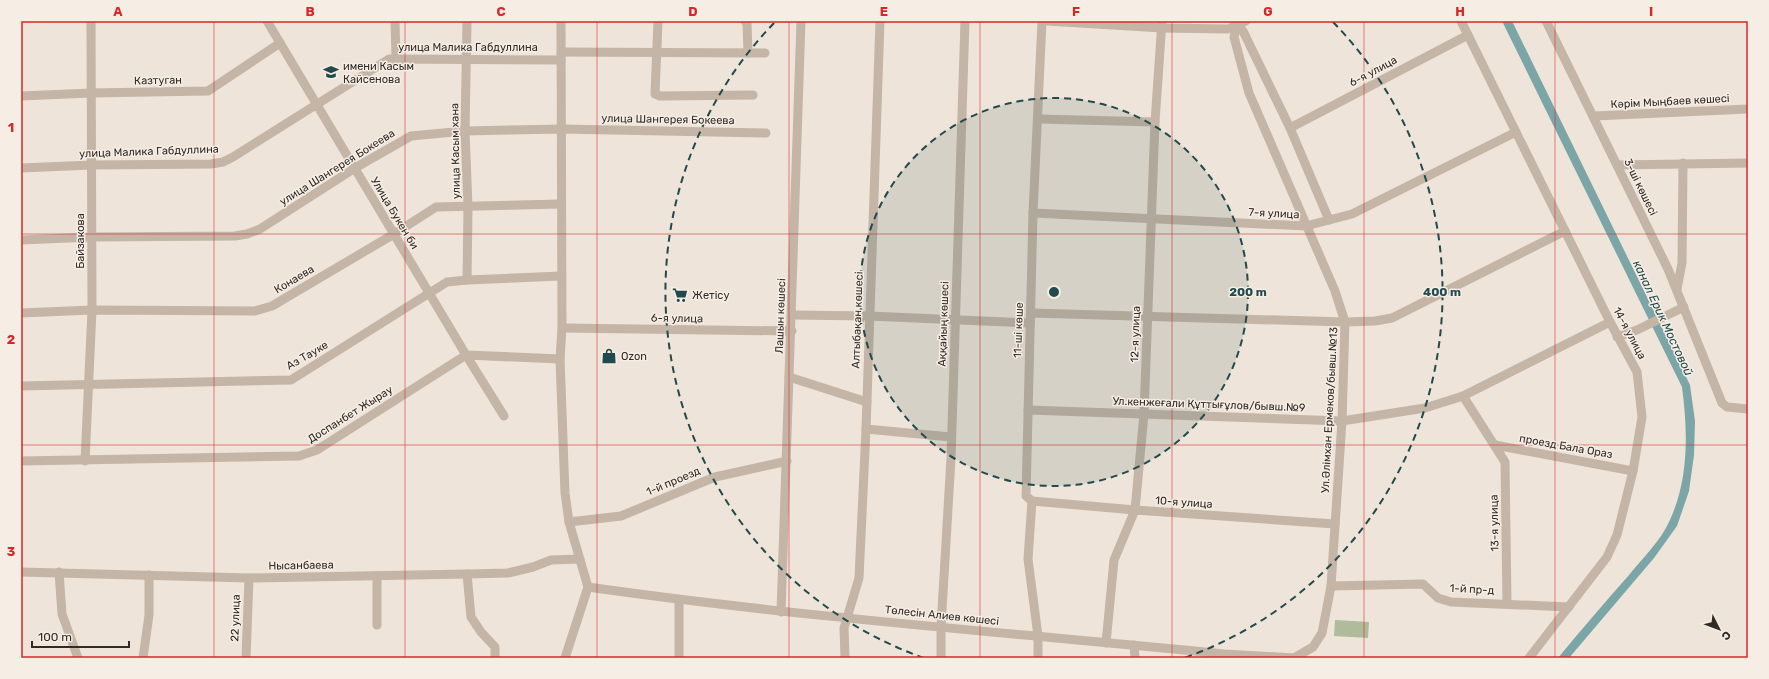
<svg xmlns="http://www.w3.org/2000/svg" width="1769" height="679" font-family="Rubik,sans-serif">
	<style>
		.green { fill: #afbb9b }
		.water { fill: #7ba5a7 }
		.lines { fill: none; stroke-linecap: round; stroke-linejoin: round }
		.minor { stroke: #c4b5a6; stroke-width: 9 }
		.grid { fill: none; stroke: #d62828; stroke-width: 1; stroke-opacity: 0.55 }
		.ring { fill: none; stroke: #214a4e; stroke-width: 2; stroke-dasharray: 7 5 }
		.labels { text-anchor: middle; stroke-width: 3; stroke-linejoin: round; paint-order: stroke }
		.street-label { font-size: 11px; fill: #312a26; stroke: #f6eee4 }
		.poi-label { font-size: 11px; fill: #312a26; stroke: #f6eee4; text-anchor: start }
		.water-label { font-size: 12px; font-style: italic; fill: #214a4e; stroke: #f6eee4 }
		.centre { fill: #214a4e; stroke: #f6eee4; stroke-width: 2 }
		.ring-label { font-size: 12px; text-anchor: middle; font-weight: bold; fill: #214a4e; stroke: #f6eee4; stroke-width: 3; stroke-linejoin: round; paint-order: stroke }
		.neatline { fill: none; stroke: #d62828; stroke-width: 1.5 }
		.grid-label { font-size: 13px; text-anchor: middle; font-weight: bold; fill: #d62828 }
	</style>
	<rect width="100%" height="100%" fill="#eee4d9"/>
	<polygon class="green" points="1335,620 1369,622 1368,638 1334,636"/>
	<path class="water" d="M1502 21H1512L1690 385 1695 421 1694 455 1689 491 1677 526 1654 558 1569 658H1558C1581 630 1605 602 1629 575 1642 559 1661 540 1669 522 1689 480 1688 432 1682 387Z"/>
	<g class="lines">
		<g class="minor">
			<polyline points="267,21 466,355 504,416"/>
			<polyline points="395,21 396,59"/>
			<polyline points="561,21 562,328 560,359 565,493 569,522 588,587 565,658"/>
			<polyline points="658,21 655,94 660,96 753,95"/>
			<polyline points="745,21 747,23 748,53"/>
			<polyline points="1047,21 1162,28 1228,29 1246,21"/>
			<polyline points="1461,21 1610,322 1637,372 1642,417 1633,471 1617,535 1607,557 1529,658"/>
			<polyline points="1546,21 1668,269 1722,403 1727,407 1748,409"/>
			<polyline points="1236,22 1237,26 1243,31 1290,128 1329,220"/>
			<polyline points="1237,26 1234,37 1249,93 1335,291 1345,322 1342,421 1331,586 1322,633 1313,647 1294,658"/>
			<polyline points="561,52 765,53"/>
			<polyline points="21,96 91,93 208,91 280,43"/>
			<polyline points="1594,116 1748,109"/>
			<polyline points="1039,119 1155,122"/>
			<polyline points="1290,128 1468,35"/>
			<polyline points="1617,165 1748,163"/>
			<polyline points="21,168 92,165 211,164 223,162 233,157 389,59 561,60"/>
			<polyline points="1033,213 1306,226 1352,214 1516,132"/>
			<polyline points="21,240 92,237 235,236 247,234 260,229 355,168 411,136 465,131 562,129 766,133"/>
			<polyline points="467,280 468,207 465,131 467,21"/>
			<polyline points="1677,289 1682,263 1683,163"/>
			<polyline points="21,313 92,310 255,311 272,306 394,234 436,207 561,204"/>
			<polyline points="1031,313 1345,322 1375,321 1392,318 1565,231"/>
			<polyline points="792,315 869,316 1030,323"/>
			<polyline points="562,328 792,331"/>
			<polyline points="1617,337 1637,330 1684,307"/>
			<polyline points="789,377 867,402"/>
			<polyline points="21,386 291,380 447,282 467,280 561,276"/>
			<polyline points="1463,396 1505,462 1507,603"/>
			<polyline points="1028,410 1342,421 1425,408 1463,396 1610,322"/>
			<polyline points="866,429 951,437"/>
			<polyline points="1495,445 1633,471"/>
			<polyline points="21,461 299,456 317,450 466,355 560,359"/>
			<polyline points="85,461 92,310 91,21"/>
			<polyline points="1032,501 1135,510 1335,524"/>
			<polyline points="569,522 621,516 715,477 787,461"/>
			<polyline points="21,572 249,578 467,574 508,573 533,567 551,560 580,559"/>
			<polyline points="59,572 62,614 78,658"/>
			<polyline points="467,574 471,617 481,632 495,647 495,658"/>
			<polyline points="1331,586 1423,584 1438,598 1451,602 1569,607"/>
			<path d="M588 587C799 617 1012 633 1224 654L1294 658"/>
			<polyline points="781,612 801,21"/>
			<polyline points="377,625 377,576"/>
			<polyline points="1106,643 1114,560 1135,510 1144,414 1155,122 1162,21"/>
			<polyline points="1134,645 1135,658"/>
			<polyline points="143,658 149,615 149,575"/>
			<polyline points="246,658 249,578"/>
			<polyline points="679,658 679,600"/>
			<polyline points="845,658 844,628 859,578 866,429 880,21"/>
			<polyline points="941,658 941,627 951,458 965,21"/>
			<polyline points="1038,658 1038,636 1028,559 1032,501 1026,496 1033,213 1042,21"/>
		</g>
	</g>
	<path class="grid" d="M214 21V658M405 21V658M597 21V658M789 21V658M980 21V658M1172 21V658M1364 21V658M1555 21V658M21 234H1748M21 445H1748"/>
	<circle cx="1054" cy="292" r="194" fill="#214a4e" fill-opacity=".12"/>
	<g class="ring">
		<circle cx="1054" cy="292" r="194"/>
		<path d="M924 658A388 388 0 0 1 775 22M1333 22A388 388 0 0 1 1184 658"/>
	</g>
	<defs>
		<g id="school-bare" transform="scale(1.2)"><path d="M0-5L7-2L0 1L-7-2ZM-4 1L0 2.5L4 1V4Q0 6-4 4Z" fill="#214a4e" stroke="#f6eee4" stroke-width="2.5" paint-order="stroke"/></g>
		<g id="supermarket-bare" transform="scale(1.2)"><path d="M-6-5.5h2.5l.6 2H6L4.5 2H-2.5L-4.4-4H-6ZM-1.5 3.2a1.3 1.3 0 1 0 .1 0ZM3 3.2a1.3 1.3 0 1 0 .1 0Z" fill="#214a4e" stroke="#f6eee4" stroke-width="2.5" paint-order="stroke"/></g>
		<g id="shop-bare" transform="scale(1.2)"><path d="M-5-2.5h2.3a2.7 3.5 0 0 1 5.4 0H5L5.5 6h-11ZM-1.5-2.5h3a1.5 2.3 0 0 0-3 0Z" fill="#214a4e" stroke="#f6eee4" stroke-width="2.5" paint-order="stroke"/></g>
	</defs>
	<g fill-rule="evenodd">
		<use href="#school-bare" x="331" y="72"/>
		<use href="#supermarket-bare" x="680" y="295"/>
		<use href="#shop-bare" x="609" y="356"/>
	</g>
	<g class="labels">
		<g class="street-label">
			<text x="468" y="51">улица Малика Габдуллина</text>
			<text transform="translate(1373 71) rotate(-28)" y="4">6-я улица</text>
			<text transform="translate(158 80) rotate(-1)" y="4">Казтуган</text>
			<text transform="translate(1670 101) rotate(-3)" y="4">Кәрім Мыңбаев көшесі</text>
			<text transform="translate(668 119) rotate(1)" y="4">улица Шангерея Бокеева</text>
			<text transform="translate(149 151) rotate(-2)" y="4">улица Малика Габдуллина</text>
			<text transform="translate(455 151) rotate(-91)" y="4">улица Касым хана</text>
			<text transform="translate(337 167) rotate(-32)" y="4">улица Шангерея Бокеева</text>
			<text transform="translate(1641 187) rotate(64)" y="4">3-ші көшесі</text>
			<text transform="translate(395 213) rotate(59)" y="4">Улица Букен би</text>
			<text transform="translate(1274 213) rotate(3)" y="4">7-я улица</text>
			<text transform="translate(80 241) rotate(-90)" y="4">Байзакова</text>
			<text transform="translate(294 279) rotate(-31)" y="4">Конаева</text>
			<text transform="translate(780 316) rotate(-88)" y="4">Лашын көшесі</text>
			<text transform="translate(677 318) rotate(1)" y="4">6-я улица</text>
			<text transform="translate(857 320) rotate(-88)" y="4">Алтыбақан көшесі</text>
			<text transform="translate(943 324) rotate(-88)" y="4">Аққайың көшесі</text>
			<text transform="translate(1018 330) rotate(-88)" y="4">11-ші көше</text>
			<text transform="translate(1630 333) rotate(62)" y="4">14-я улица</text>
			<text transform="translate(1135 334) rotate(-88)" y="4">12-я улица</text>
			<text transform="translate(307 355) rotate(-30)" y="4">Аз Тауке</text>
			<text transform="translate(1209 404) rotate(2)" y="4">Ул.кенжеғали Құттығұлов/бывш.№9</text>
			<text transform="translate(1329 410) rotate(-87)" y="4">Ул.Әлімхан Ермеков/бывш.№13</text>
			<text transform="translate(350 414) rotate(-32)" y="4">Доспанбет Жырау</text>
			<text transform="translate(1566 446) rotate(10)" y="4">проезд Бала Ораз</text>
			<text transform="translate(673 481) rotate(-23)" y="4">1-й проезд</text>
			<text transform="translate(1184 502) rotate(4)" y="4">10-я улица</text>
			<text transform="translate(1494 523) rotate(-91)" y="4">13-я улица</text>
			<text transform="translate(301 565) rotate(-1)" y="4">Нысанбаева</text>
			<text transform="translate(1472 589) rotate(3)" y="4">1-й пр-д</text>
			<text transform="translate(942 615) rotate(6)" y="4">Төлесін Алиев көшесі</text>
			<text transform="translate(235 618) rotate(-88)" y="4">22 улица</text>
		</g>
		<g class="poi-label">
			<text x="343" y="70">имени Касым<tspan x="343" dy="13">Кайсенова</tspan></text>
			<text x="692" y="299">Жетісу</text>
			<text x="621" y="360">Ozon</text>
		</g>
		<g class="water-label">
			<text transform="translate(1663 318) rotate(65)" y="4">канал Ерик Мостовой</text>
		</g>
	</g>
	<circle cx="1054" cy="292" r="6" class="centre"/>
	<g class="ring-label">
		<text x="1248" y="296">200 m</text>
		<text x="1442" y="296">400 m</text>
	</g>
	<rect width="1769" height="679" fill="none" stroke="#f6eee4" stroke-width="44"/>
	<g transform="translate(1719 629) rotate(132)" stroke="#f6eee4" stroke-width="3" paint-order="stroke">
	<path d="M0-3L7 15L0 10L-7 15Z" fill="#312a26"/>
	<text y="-6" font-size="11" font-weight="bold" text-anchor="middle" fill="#312a26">С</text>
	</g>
	<path d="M32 641v6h97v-6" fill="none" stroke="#312a26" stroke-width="2"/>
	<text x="38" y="641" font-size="12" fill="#312a26" stroke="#f6eee4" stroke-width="3" paint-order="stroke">100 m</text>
	<rect x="22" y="22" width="1725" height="635" class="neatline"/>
	<g class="grid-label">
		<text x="118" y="16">A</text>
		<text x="310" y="16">B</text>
		<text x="501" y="16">C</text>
		<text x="693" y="16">D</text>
		<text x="884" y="16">E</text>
		<text x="1076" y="16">F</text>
		<text x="1268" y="16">G</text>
		<text x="1460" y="16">H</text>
		<text x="1651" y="16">I</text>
		<text x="11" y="132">1</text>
		<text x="11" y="344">2</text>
		<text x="11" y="556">3</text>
	</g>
</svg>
